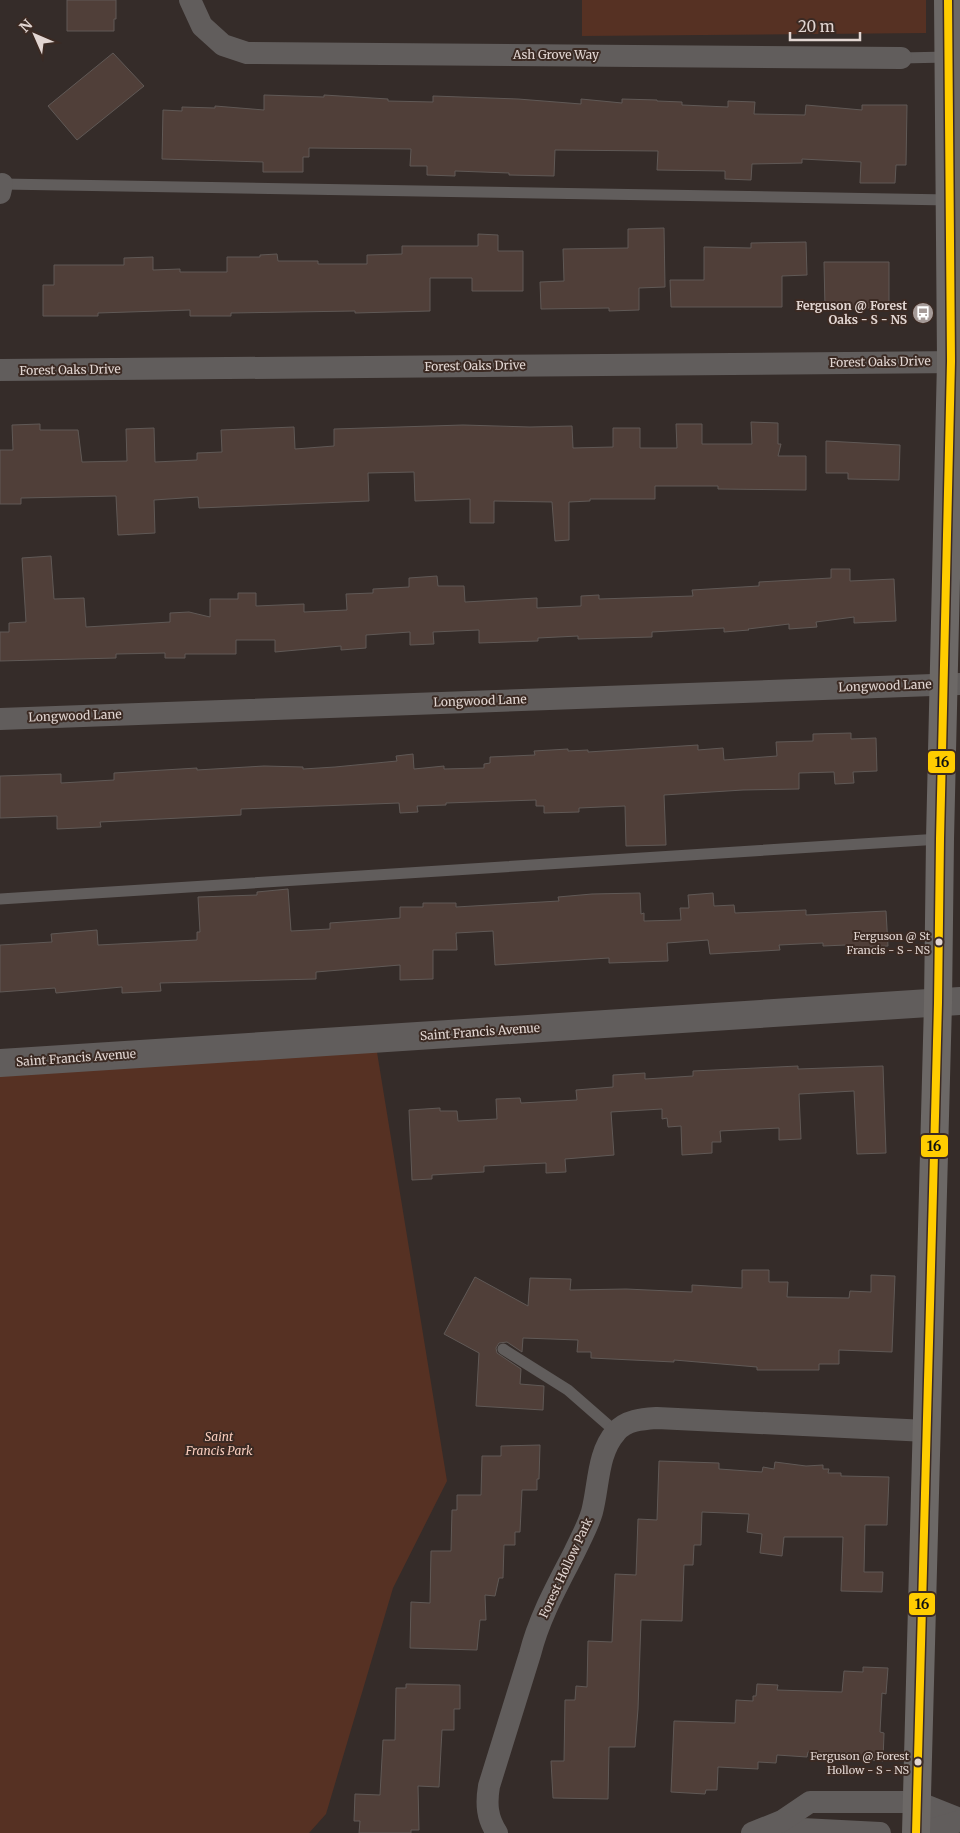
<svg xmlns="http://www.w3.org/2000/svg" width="960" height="1833" font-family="Merriweather,serif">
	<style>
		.green { fill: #563123 }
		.building { fill: #503f39; stroke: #605956 }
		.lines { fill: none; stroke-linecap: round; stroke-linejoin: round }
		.service { stroke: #615d5c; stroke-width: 11 }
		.minor { stroke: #615d5c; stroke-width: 22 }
		.tertiary { stroke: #615d5c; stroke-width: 28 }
		.secondary { stroke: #6c6866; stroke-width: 28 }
		.bus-1-casing { stroke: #3b2a23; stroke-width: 11 }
		.bus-1 { stroke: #fc0; stroke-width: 8 }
		.bus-dot { fill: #e2d6d2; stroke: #3b2a23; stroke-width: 2 }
		.labels { text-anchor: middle; stroke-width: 4; stroke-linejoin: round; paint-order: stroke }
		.bus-label { font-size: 11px; fill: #e2d6d2; stroke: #3b2a23; text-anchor: end }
		.street-label { font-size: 12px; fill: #e2d6d2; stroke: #3b2a23 }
		.poi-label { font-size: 12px; font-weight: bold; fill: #e2d6d2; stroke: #3b2a23; text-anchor: end }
		.park-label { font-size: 12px; font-style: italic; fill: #f8cdbd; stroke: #3b2a23 }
		.line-badge { stroke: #3b2a23; stroke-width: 2 }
		.pale-badge-label { font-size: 14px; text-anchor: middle; font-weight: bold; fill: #111 }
	</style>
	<rect width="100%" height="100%" fill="#352c29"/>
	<g class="green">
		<polygon points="582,0 926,0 926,33 582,36"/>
		<polygon points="376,1046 447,1481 393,1588 326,1814 309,1833 0,1833 0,1075"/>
	</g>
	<g class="building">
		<polygon points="67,0 116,0 116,19 114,19 114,31 67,31"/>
		<polygon points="113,53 144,86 77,140 48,106"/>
		<polygon points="264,95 324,97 324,95 388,99 388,101 433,102 433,96 518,99 581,104 581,99 622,103 622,99 657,100 657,101 682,102 682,105 728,107 728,101 755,102 754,114 805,115 806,105 862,110 862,105 907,105 906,165 896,165 895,183 860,183 861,162 802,159 802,163 752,164 751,180 725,179 725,171 657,170 658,151 555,150 554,176 509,175 509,173 455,171 455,176 427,175 427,166 410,166 411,149 309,148 309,157 303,157 303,172 263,172 263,162 162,159 163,110 182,111 182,107 215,108 215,106 264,110"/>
		<polygon points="664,228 665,287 639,288 639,310 609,311 609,308 541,309 540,282 564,281 563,249 628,248 628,229"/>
		<polygon points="478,234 498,235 498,251 523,251 523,291 472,291 472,278 430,278 430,311 355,313 355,311 231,313 231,316 190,316 190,310 98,313 98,316 43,316 43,285 54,285 54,265 124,265 124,258 153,257 153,270 180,269 180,272 227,272 227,257 260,257 260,255 277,254 278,261 318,261 318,264 367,264 367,255 402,254 402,246 478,246"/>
		<polygon points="806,242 807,275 782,276 782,307 671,307 670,280 704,280 704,247 751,248 751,243"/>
		<polygon points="824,262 889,262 889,308 825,308"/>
		<polygon points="751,422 778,423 778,444 781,444 778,456 806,456 806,490 718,489 718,486 655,486 655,499 590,499 590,501 569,502 569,540 555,541 552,502 494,501 494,523 470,523 470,499 415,501 414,472 368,473 369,501 199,508 198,497 154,500 155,533 118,535 116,496 21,498 21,504 0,504 0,450 13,450 12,425 40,424 40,430 78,430 82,462 127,461 126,429 154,428 155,462 197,460 197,453 222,452 221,430 294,427 295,449 334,446 334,429 463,425 530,427 572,426 573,448 613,447 613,428 640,428 640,448 677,448 676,424 702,424 702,444 752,444"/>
		<polygon points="826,441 900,445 899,480 848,479 848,473 826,473"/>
		<polygon points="51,556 54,599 84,598 86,627 170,622 170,613 189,612 210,617 210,599 238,599 238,593 256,593 256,606 304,604 304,612 347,610 346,594 373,593 373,589 409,587 409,578 437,576 438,586 464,586 465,602 537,598 537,608 581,606 581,596 599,595 599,599 693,596 692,590 759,586 759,582 831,578 831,569 850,569 850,581 894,579 896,621 854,623 854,617 816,622 817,627 789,629 789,624 748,629 749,630 724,632 724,628 652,632 652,637 578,639 578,636 538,638 538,641 479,643 479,630 433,632 434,644 410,645 410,632 366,635 366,648 341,650 341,646 275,652 275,640 236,640 236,654 185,654 185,658 165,658 165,653 116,654 116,658 0,661 0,632 9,632 9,623 26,622 22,558"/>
		<polygon points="851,733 851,739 876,738 877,771 853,772 854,783 835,784 834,772 799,773 799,789 743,790 664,795 666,845 626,846 625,806 579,808 579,812 544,813 544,806 536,806 536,800 446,803 446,805 417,806 418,812 400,813 399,803 241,809 241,815 100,822 101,827 57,829 57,816 0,818 0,776 61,774 61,783 114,780 114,773 197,768 197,770 264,766 303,767 303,769 335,767 397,761 396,756 413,754 414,769 444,766 444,769 484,768 484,764 490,763 490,757 535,755 534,751 568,749 568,751 588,750 588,752 698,745 698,750 723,748 724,760 777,756 776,742 813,741 813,734"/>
		<polygon points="288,889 291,931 330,929 330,923 400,918 400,907 423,907 423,903 456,903 456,907 559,901 558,897 592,894 640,893 641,914 644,913 644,921 681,920 680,908 689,908 688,895 713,893 714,906 734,905 735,913 806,910 806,915 886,911 888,946 846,948 846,945 823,946 823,943 779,945 780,950 710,954 708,940 667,943 668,961 609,963 609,958 495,965 493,931 456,933 457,950 433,950 433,979 400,980 400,965 316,972 316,979 160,983 161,991 122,993 122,987 56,993 55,988 0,992 0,945 52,942 51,934 97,930 98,945 197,940 197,932 200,932 198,897 257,895 257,892"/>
		<polygon points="798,1066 798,1069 883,1066 886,1153 857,1154 854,1091 799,1094 801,1139 779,1140 779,1128 720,1131 721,1142 712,1142 712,1153 682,1155 681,1126 668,1127 667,1118 662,1119 662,1109 611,1112 614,1155 565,1159 566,1172 546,1173 546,1163 484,1166 484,1172 432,1175 432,1179 412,1180 409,1110 440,1108 440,1111 457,1111 458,1121 497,1119 496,1099 520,1098 521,1103 577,1100 576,1090 613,1087 613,1075 645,1073 645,1079 693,1076 693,1071"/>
		<polygon points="742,1270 769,1270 769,1282 788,1282 787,1297 849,1298 850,1291 871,1292 871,1275 895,1276 892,1352 839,1350 839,1364 819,1364 819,1370 757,1370 757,1367 674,1360 674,1362 591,1358 591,1352 577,1352 578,1340 523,1338 522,1352 507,1342 499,1343 496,1348 497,1353 521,1369 520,1384 544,1386 543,1410 476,1406 479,1353 444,1334 475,1277 528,1306 530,1278 571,1279 570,1290 626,1289 692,1292 692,1285 742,1288"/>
		<polygon points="540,1445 539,1479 537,1479 537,1490 522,1490 520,1532 515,1532 515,1545 504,1545 503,1578 499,1578 495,1596 485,1595 486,1620 480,1620 477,1650 410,1648 411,1602 430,1603 431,1551 451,1551 452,1510 457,1510 457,1495 481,1495 482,1456 501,1456 501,1446"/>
		<polygon points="659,1461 719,1463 719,1469 762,1472 763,1467 774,1469 775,1462 806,1466 823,1465 823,1469 829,1469 828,1473 841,1473 841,1476 889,1477 887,1525 865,1525 864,1572 883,1572 882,1592 841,1591 843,1537 784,1537 782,1556 760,1553 762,1534 747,1532 749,1514 702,1512 701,1545 694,1545 693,1565 684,1565 682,1621 641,1620 638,1709 635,1747 609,1747 608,1799 553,1798 551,1761 564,1761 565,1700 575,1700 576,1686 587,1687 588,1641 612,1642 615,1574 636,1575 638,1519 657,1520"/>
		<polygon points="863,1667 888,1668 886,1694 882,1693 880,1732 884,1733 883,1761 854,1759 854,1753 808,1752 807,1757 777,1755 776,1763 758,1762 758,1769 718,1767 717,1790 706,1790 705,1794 671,1792 674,1721 735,1723 736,1700 753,1701 753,1696 756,1696 757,1684 778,1685 777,1690 842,1692 844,1671 863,1672"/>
		<polygon points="406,1684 460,1685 460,1709 454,1709 454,1730 442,1730 439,1787 418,1786 419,1830 411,1830 411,1833 359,1833 360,1821 354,1821 355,1794 380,1795 383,1740 395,1740 396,1688 406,1688"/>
	</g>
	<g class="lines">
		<g class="service">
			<polyline points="901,58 948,57"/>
			<polyline points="2,184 950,200"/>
			<polyline points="0,899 940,839"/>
			<polyline points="503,1349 568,1390 616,1432"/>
		</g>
		<g class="minor">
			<polyline points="190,0 202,26 223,45 247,53 901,58"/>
			<polyline points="0,193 2,184"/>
			<polyline points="0,370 960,362"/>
			<polyline points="0,719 960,684"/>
			<polyline points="782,1821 802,1829 880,1833"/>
			<path d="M497 1833C487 1818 486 1804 489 1786L530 1654C539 1618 557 1586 574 1553 580 1540 588 1526 592 1512 599 1486 597 1453 616 1432 626 1420 643 1419 657 1418L927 1431"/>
			<polyline points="752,1833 782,1821 810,1802 917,1802 960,1819"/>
			<polyline points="920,1833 960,1821"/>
		</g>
		<polyline class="tertiary" points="0,1063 960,1001"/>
		<polyline class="secondary" points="916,1833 938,1003 940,839 951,361 948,0"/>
		<g class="bus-1-casing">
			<polyline id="bus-1" points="916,1833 938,1003 940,839 951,361 948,0"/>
		</g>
		<use href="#bus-1" class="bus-1"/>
	</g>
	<defs>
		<g id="bus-disc" transform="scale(1.125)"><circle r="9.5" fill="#a59a97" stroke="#3b2a23"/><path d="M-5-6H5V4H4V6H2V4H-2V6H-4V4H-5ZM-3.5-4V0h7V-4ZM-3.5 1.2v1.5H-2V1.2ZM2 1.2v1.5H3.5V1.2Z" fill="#fff"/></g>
	</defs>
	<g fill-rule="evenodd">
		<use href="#bus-disc" x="923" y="313"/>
	</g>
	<g class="bus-dot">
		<circle cx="939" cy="942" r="4.5"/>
		<circle cx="918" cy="1762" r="4.5"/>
	</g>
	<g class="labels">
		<g class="bus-label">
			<text x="930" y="940">Ferguson @ St<tspan x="930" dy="14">Francis - S - NS</tspan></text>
			<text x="909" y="1760">Ferguson @ Forest<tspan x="909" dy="14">Hollow - S - NS</tspan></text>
		</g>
		<g class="street-label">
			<text x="556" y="59">Ash Grove Way</text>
			<text transform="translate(880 362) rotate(-1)" y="4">Forest Oaks Drive</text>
			<text transform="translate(475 366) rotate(-1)" y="4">Forest Oaks Drive</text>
			<text transform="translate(70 370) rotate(-1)" y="4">Forest Oaks Drive</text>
			<text transform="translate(885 686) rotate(-2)" y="4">Longwood Lane</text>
			<text transform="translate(480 701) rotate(-2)" y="4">Longwood Lane</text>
			<text transform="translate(75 716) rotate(-2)" y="4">Longwood Lane</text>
			<text transform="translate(480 1032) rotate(-4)" y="4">Saint Francis Avenue</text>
			<text transform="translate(76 1058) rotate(-4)" y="4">Saint Francis Avenue</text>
			<text transform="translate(566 1568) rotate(-65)" y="4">Forest Hollow Park</text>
		</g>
		<g class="poi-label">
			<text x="907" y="310">Ferguson @ Forest<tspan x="907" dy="14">Oaks - S - NS</tspan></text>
		</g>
		<g class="park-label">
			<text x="219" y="1441">Saint<tspan x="219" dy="14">Francis Park</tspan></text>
		</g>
	</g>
	<g class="line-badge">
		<rect x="927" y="750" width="29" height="24" rx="5" fill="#fc0"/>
		<rect x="920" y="1134" width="29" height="24" rx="5" fill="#fc0"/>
		<rect x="908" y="1592" width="28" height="24" rx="5" fill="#fc0"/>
	</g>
	<g class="pale-badge-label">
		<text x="942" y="767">16</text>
		<text x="934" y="1151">16</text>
		<text x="922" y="1609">16</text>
	</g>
	<g transform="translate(35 35) rotate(315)" stroke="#3b2a23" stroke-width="4" paint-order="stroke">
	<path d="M0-4L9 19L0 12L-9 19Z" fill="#e2d6d2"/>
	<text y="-8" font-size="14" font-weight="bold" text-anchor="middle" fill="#e2d6d2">N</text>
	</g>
	<path d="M790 32v8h70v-8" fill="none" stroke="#e2d6d2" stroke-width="2.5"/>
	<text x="798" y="32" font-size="15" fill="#e2d6d2" stroke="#3b2a23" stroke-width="4" paint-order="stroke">20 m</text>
</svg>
